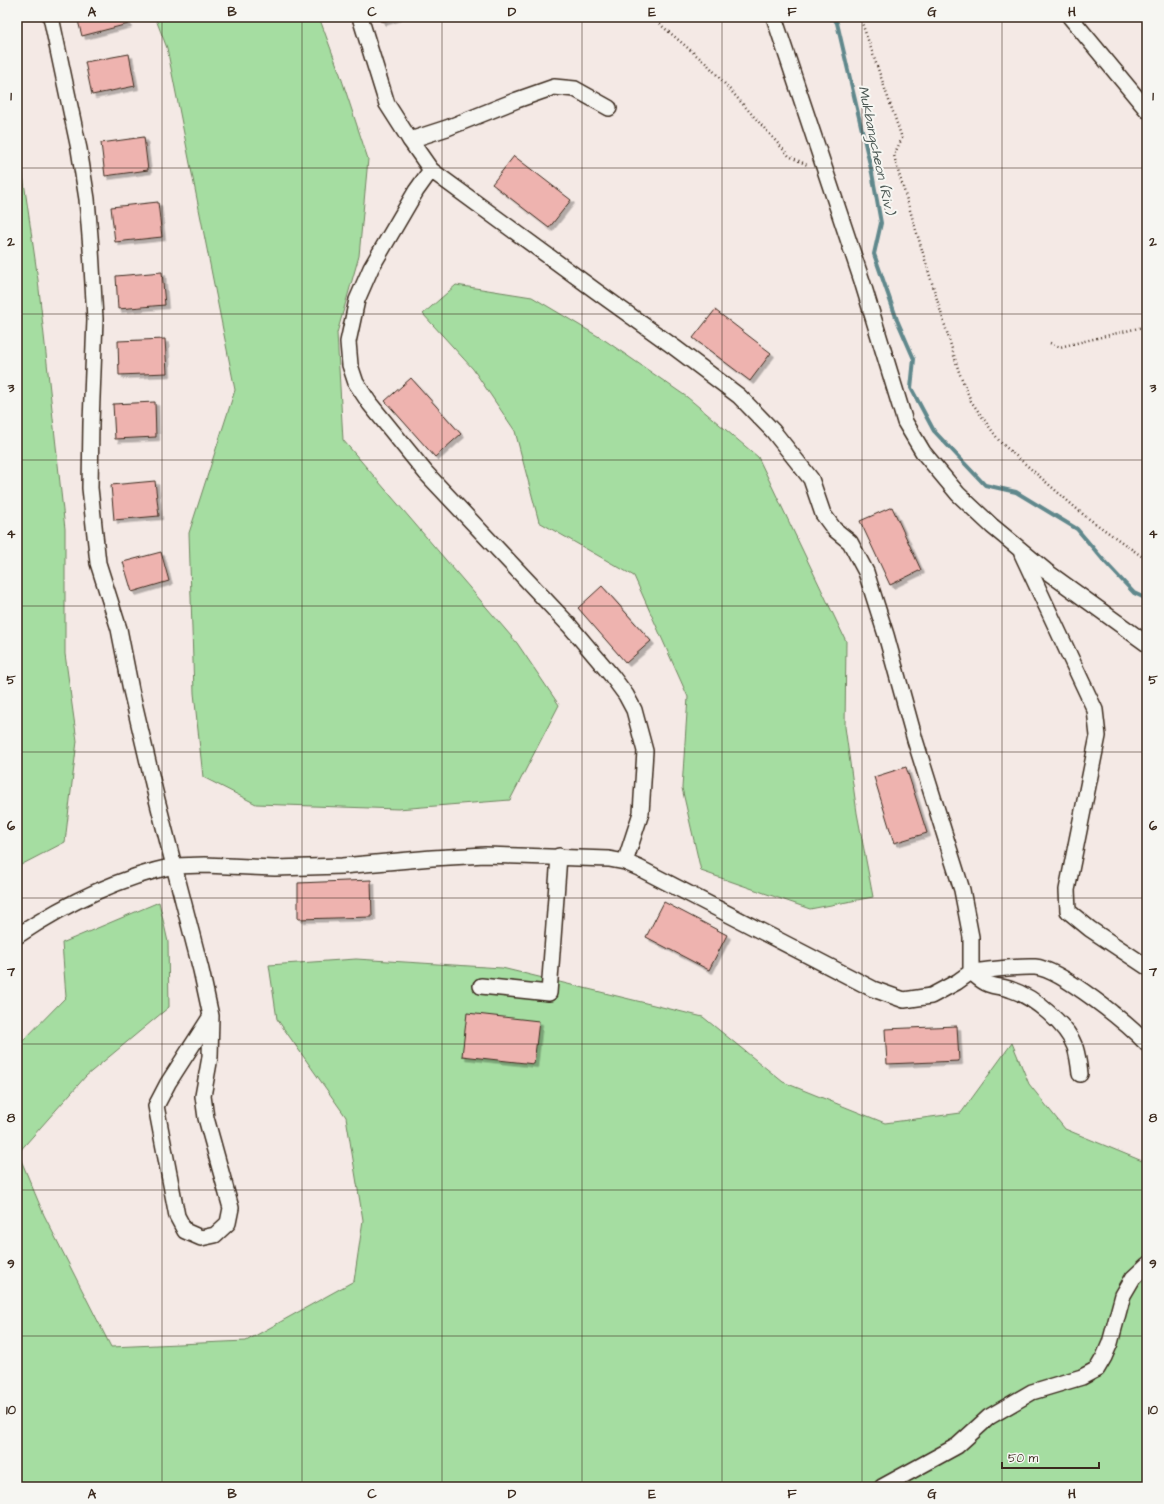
<svg xmlns="http://www.w3.org/2000/svg" width="1164" height="1504" font-family="'Architects Daughter',sans-serif">
	<style>
		.green { fill: #a5dda1; stroke: #708460 }
		.lines { fill: none; stroke-linecap: round; stroke-linejoin: round }
		.stream { stroke: #60888c; stroke-width: 4 }
		.building { fill: #eeb3af; stroke: #3b2a1e; filter: url(#shadow) }
		.minor-casing { stroke: #3b2a1e; stroke-width: 18 }
		.path { stroke: #3b2a1e; stroke-width: 2.5; stroke-dasharray: 1 3; stroke-linecap: butt }
		.minor { stroke: #f6f6f2; stroke-width: 15 }
		.grid { fill: none; stroke: #3b2a1e; stroke-width: 1; stroke-opacity: 0.55 }
		.labels { text-anchor: middle; stroke-width: 4; stroke-linejoin: round; paint-order: stroke }
		.water-label { font-size: 14px; font-style: italic; fill: #4d5955; stroke: #f6f6f2 }
		.neatline { fill: none; stroke: #3b2a1e; stroke-width: 1.5 }
		.grid-label { font-size: 13px; text-anchor: middle; font-weight: bold; fill: #3b2a1e }
	</style>
	<defs>
		<filter id="shadow"><feDropShadow dx="3.5" dy="3.5" stdDeviation="0" flood-color="#0004"/></filter>
	</defs>
	<rect width="100%" height="100%" fill="#f4e9e5"/>
	<filter id="ink" filterUnits="userSpaceOnUse"><feTurbulence type="fractalNoise" baseFrequency=".025" numOctaves="2"/><feDisplacementMap in="SourceGraphic" scale="8" xChannelSelector="R" yChannelSelector="G"/><feConvolveMatrix kernelMatrix="1 2 1 2 8 2 1 2 1" color-interpolation-filters="sRGB"/></filter>
	<g filter="url(#ink)">
		<g class="green">
			<polygon points="155,17 319,17 340,74 368,159 359,256 337,333 343,440 517,643 559,705 510,800 398,809 256,804 203,777 194,693 189,533 235,390 167,48"/>
			<polygon points="17,133 38,280 65,529 65,654 77,741 65,842 17,867"/>
			<polygon points="456,285 532,297 606,341 687,397 758,457 846,641 845,727 857,813 873,897 810,909 701,871 682,788 688,697 634,576 539,522 515,431 473,369 423,314"/>
			<polygon points="159,902 168,942 169,1007 86,1076 18,1153 44,1215 111,1347 246,1341 354,1281 363,1220 346,1117 277,1019 269,965 356,959 502,968 703,1017 783,1082 885,1123 961,1113 1012,1043 1029,1084 1065,1129 1147,1163 1147,1487 17,1487 17,1047 66,997 62,943"/>
		</g>
		<g class="lines">
			<polyline class="stream" points="833,17 837,23 872,173 881,223 874,254 897,320 914,359 911,388 934,431 985,485 1016,492 1077,529 1105,562 1134,593 1147,599"/>
		</g>
		<g class="building">
			<polygon points="77,17 126,17 128,24 82,36"/>
			<polygon points="381,17 398,17 382,22"/>
			<polygon points="129,54 135,86 92,95 85,62"/>
			<polygon points="144,137 148,170 105,176 101,143"/>
			<polygon points="514,156 571,200 549,228 492,184"/>
			<polygon points="158,202 162,237 115,242 111,207"/>
			<polygon points="162,272 165,305 118,309 116,276"/>
			<polygon points="715,310 771,353 750,381 693,338"/>
			<polygon points="165,339 167,373 119,375 118,341"/>
			<polygon points="411,378 461,434 435,457 385,401"/>
			<polygon points="155,402 156,437 115,439 113,404"/>
			<polygon points="155,481 159,516 114,520 111,485"/>
			<polygon points="892,507 921,570 890,585 860,521"/>
			<polygon points="161,552 169,581 132,592 123,562"/>
			<polygon points="602,586 651,641 626,663 578,608"/>
			<polygon points="906,767 927,833 894,843 874,777"/>
			<polygon points="371,880 372,917 298,919 298,883"/>
			<polygon points="664,902 727,935 709,970 646,937"/>
			<polygon points="467,1013 539,1021 534,1064 462,1056"/>
			<polygon points="957,1026 959,1061 887,1064 885,1029"/>
		</g>
		<g class="lines">
			<g class="minor-casing">
				<g id="minor">
					<polyline points="360,17 387,104 410,140 431,170"/>
					<polyline points="774,17 862,281 905,422 923,452 958,494 992,526 1046,571 1147,644"/>
					<polyline points="1070,17 1147,110"/>
					<polyline points="410,140 447,128 517,100 554,87 575,89 609,108"/>
					<polyline points="1022,554 1095,710 1098,736 1067,890 1068,911 1090,929 1147,967"/>
					<path d="M17 936C65 904 117 878 174 866L155 792 131 690 119 629 98 563 90 488 91 423 95 319 91 249 87 199 79 149 51 17"/>
					<path d="M971 972C992 970 1014 966 1035 967 1061 969 1128 1024 1147 1044"/>
					<path d="M971 972C976 976 982 982 988 984 996 987 1005 987 1012 990 1034 997 1067 1025 1075 1047 1078 1056 1079 1065 1080 1074"/>
					<polyline points="481,986 549,993 559,856"/>
					<polyline points="211,1016 168,1083 156,1106 177,1216 185,1231 201,1238 215,1235 228,1223 231,1208 206,1118 203,1096 210,1057 211,1016 201,970 174,866 205,865 275,868 342,866 432,858 485,855 609,859 625,862 639,868 873,989 904,1000 931,996 957,982 971,972 971,937 962,890 915,740 886,635 866,572 850,542 834,529 823,514 811,479 773,431 739,396 674,347 596,291 431,170 416,191 371,268 357,300 348,342 350,365 356,383 370,404 426,473 569,625 612,676 626,695 634,710 645,751 641,813 625,862"/>
					<polyline points="882,1487 957,1446 989,1417 1032,1392 1082,1377 1097,1369 1104,1357 1110,1343 1123,1295 1133,1278 1147,1265"/>
				</g>
			</g>
			<g class="path">
				<polyline points="655,17 662,26 708,65 789,156 809,166"/>
				<polyline points="860,17 902,138 894,155 896,164 959,372 971,401 1000,442 1085,516 1147,560"/>
				<polyline points="1050,343 1060,347 1147,326"/>
			</g>
			<use href="#minor" class="minor"/>
		</g>
	</g>
	<path class="grid" d="M162 17V1487M302 17V1487M442 17V1487M582 17V1487M722 17V1487M862 17V1487M1002 17V1487M17 168H1147M17 314H1147M17 460H1147M17 606H1147M17 752H1147M17 898H1147M17 1044H1147M17 1190H1147M17 1336H1147"/>
	<g class="labels">
		<g class="water-label">
			<text transform="translate(877 150) rotate(78)" y="5">Mukbangcheon (Riv.)</text>
		</g>
	</g>
	<rect width="1164" height="1504" fill="none" stroke="#f6f6f2" stroke-width="44"/>
	<path d="M1002 1462v6h97v-6" fill="none" stroke="#3b2a1e" stroke-width="2"/>
	<text x="1008" y="1462" font-size="12" fill="#3b2a1e" stroke="#f6f6f2" stroke-width="3" paint-order="stroke">50 m</text>
	<rect x="22" y="22" width="1120" height="1460" class="neatline"/>
	<g class="grid-label">
		<text x="92" y="16">A</text>
		<text x="232" y="16">B</text>
		<text x="372" y="16">C</text>
		<text x="512" y="16">D</text>
		<text x="652" y="16">E</text>
		<text x="792" y="16">F</text>
		<text x="932" y="16">G</text>
		<text x="1072" y="16">H</text>
		<text x="11" y="100">1</text>
		<text x="1153" y="100">1</text>
		<text x="11" y="246">2</text>
		<text x="1153" y="246">2</text>
		<text x="11" y="392">3</text>
		<text x="1153" y="392">3</text>
		<text x="11" y="538">4</text>
		<text x="1153" y="538">4</text>
		<text x="11" y="684">5</text>
		<text x="1153" y="684">5</text>
		<text x="11" y="830">6</text>
		<text x="1153" y="830">6</text>
		<text x="11" y="976">7</text>
		<text x="1153" y="976">7</text>
		<text x="11" y="1122">8</text>
		<text x="1153" y="1122">8</text>
		<text x="11" y="1268">9</text>
		<text x="1153" y="1268">9</text>
		<text x="11" y="1414">10</text>
		<text x="1153" y="1414">10</text>
		<text x="92" y="1498">A</text>
		<text x="232" y="1498">B</text>
		<text x="372" y="1498">C</text>
		<text x="512" y="1498">D</text>
		<text x="652" y="1498">E</text>
		<text x="792" y="1498">F</text>
		<text x="932" y="1498">G</text>
		<text x="1072" y="1498">H</text>
	</g>
</svg>
